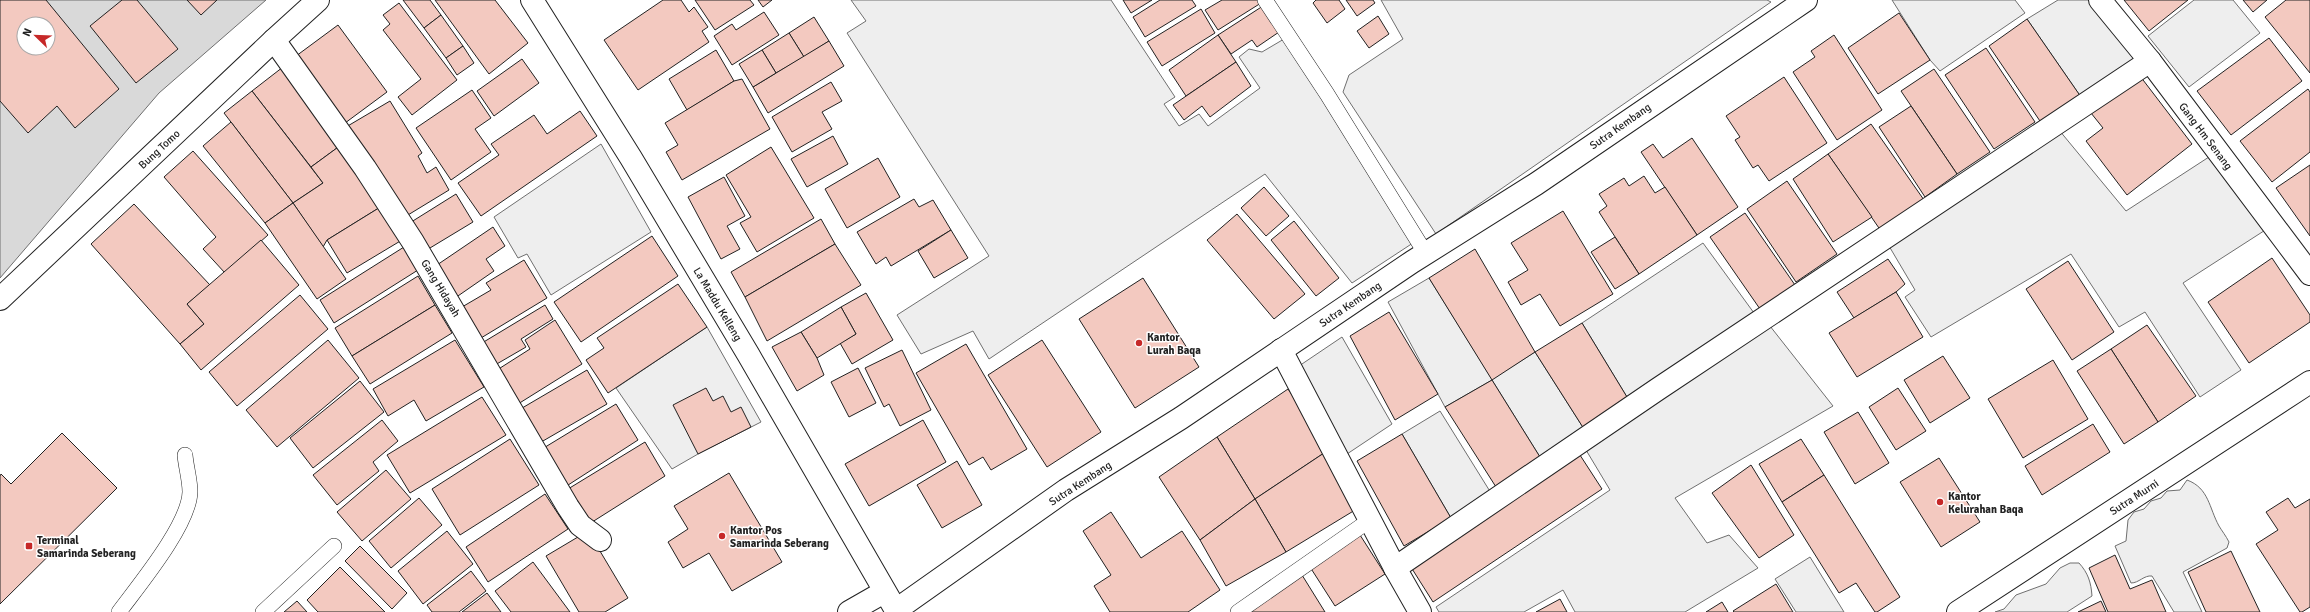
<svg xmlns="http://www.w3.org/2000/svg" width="2310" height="612" font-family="Signika,sans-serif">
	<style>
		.green { fill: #eee; stroke: #6f6f6f }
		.water { fill: #d9d9d9; stroke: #6f6f6f; fill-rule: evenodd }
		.building { fill: #f3c9c0; stroke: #222; fill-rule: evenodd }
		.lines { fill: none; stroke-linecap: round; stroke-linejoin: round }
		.lane-casing { stroke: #222; stroke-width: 16 }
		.street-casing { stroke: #222; stroke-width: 24 }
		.secondary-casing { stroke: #222; stroke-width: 24 }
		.lane { stroke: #fff; stroke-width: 15 }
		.street { stroke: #fff; stroke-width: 22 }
		.secondary { stroke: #fff; stroke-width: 22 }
		.poi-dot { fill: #c62828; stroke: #fff; stroke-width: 1.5 }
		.labels { text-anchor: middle; stroke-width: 3; stroke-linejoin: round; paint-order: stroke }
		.street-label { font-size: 11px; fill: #222; stroke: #fff }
		.poi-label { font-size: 11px; font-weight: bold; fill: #222; stroke: #fff; text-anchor: start }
	</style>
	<rect width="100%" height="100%" fill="#fff"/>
	<g class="green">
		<polygon points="851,0 1111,0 1175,97 1164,104 1179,126 1199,114 1208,126 1260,88 1239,57 1249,49 1262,52 1284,39 1416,241 1352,283 1265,174 989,359 973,331 921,354 897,315 989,256 847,33 866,21"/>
		<polygon points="1381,0 1767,0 1771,2 1436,234 1343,92 1349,75 1403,39"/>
		<polygon points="1892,0 2015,0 2025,13 1940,71 1930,60"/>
		<polygon points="2058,0 2097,0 2140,56 2081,97 2027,19"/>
		<polygon points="2194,0 2233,0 2260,33 2189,87 2148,36"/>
		<polygon points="2059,130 2126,211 2212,155 2270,227 2183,283 2241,370 2200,397 2145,312 2119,327 2071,254 1931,337 1905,297 1915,290 1889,246"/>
		<polygon points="601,144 651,232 551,295 527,254 518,258 494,217"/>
		<polygon points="1703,243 1754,313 1627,397 1582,323"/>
		<polygon points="1429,278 1492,379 1535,352 1584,429 1540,457 1492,380 1445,407 1388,302"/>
		<polygon points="1766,321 1833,406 1675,498 1707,543 1729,535 1758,568 1685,612 1575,612 1563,590 1524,612 1439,612 1436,607 1610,490 1583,445"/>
		<polygon points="707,327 761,422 698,454 672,469 616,388"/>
		<polygon points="1342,337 1392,424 1347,454 1299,366"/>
		<polygon points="1440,411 1491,493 1451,518 1402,434"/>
		<path d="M2187 480C2209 488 2209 508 2219 526 2222 531 2226 536 2229 542L2227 548 2183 572 2202 612H2174L2152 576C2144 575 2139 583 2131 583L2115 546 2126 541 2128 520 2134 512 2144 509 2151 501 2161 498 2167 491 2180 490Z"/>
		<polygon points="1810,557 1844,612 1796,612 1775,579"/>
		<path d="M2070 563H2079C2088 573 2091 582 2092 596L2067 612H1995L2004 609 2016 595 2046 584 2060 568Z"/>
	</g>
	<path class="water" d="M0 0H266L159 93 0 278ZM24 24H48V48H24Z"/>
	<g class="building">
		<path d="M0 0H46L119 89 75 128 57 106 28 133 0 101ZM24 24H48V48H24Z"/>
		<polygon points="122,0 137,0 178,49 136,83 90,26"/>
		<polygon points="187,0 217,0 201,15"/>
		<polygon points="403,0 430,0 441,15 424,28"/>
		<polygon points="435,0 495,0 528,43 489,74"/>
		<polygon points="663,0 681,0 689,12 694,7 708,27 702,31 709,42 638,90 604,40"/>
		<polygon points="695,0 750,0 754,5 715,30"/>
		<polygon points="758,0 772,0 763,7"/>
		<polygon points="1123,0 1152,0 1131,13"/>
		<polygon points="1160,0 1192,0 1196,6 1145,37 1133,17"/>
		<polygon points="1222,0 1260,0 1261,3 1218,30 1205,10"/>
		<polygon points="1316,0 1339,0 1345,9 1327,23 1313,3"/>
		<polygon points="1346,0 1373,0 1375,3 1357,16"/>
		<polygon points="2124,0 2188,0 2149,31"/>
		<polygon points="2243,0 2267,0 2253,12"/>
		<polygon points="2286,0 2310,0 2310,73 2265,17"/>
		<polygon points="399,3 457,80 412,115 398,97 421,79 383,30 390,24 383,15"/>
		<polygon points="1266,4 1282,30 1257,47 1252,40 1231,54 1218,35"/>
		<polygon points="1201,9 1215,33 1162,66 1147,42"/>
		<polygon points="764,12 779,35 732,65 714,36 732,24 736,30"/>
		<polygon points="1899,13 1930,60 1878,94 1848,48"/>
		<polygon points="441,15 463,46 446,58 424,28"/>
		<polygon points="1378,16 1389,34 1369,48 1357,31"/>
		<polygon points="814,17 829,41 804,57 789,33"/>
		<polygon points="2027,19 2081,97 2042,124 1989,46"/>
		<polygon points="338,25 387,92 341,126 292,59"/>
		<polygon points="789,33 804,57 776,73 762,50"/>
		<polygon points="1218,35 1236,62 1186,96 1169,70"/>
		<polygon points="1834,35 1882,110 1837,140 1793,72 1815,57 1811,51"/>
		<polygon points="2269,38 2302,81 2231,135 2197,91"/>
		<polygon points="829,41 844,66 768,113 753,87"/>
		<polygon points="463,46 474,63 457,75 446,58"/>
		<polygon points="1986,48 2035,122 1994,149 1945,75"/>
		<polygon points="716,50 734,81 687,110 669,79"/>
		<polygon points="762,50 776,73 753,87 739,64"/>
		<polygon points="522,59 539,83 494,116 477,91"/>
		<polygon points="1236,62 1251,86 1210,117 1202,106 1184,120 1173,105"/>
		<polygon points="283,67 341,145 311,167 252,91"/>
		<polygon points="1934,69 1990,152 1957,174 1901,91"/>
		<polygon points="2140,76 2192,144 2127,195 2086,141 2103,128 2091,113"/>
		<polygon points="1784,77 1827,143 1769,181 1758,165 1753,168 1735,140 1740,137 1726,116"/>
		<polygon points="742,79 770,129 682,180 666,152 678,145 665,123 734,81"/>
		<polygon points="831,82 842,101 822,112 832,129 792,152 772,117"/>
		<polygon points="2308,89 2310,92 2310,152 2272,182 2240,141"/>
		<polygon points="472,90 491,118 475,129 491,152 451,180 416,128"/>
		<polygon points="252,91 323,183 293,203 224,113"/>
		<polygon points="390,101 422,153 418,156 427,173 436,167 449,190 403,218 346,127"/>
		<polygon points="1911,106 1957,174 1925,197 1879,127"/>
		<polygon points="580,111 597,136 481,216 458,183 499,155 491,144 534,115 547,134"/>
		<polygon points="231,122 293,203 265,223 203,146"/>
		<polygon points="1871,124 1924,200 1881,231 1828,154"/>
		<polygon points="833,136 848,164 807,187 791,159"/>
		<polygon points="1692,138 1738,207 1697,235 1641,152 1653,144 1663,158"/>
		<polygon points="341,145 382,206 327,240 323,247 293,203 323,183 311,167"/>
		<polygon points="771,147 814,218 757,252 740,223 751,217 726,175"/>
		<polygon points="193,151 268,235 225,273 203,249 216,237 164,177"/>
		<polygon points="1828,154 1872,217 1833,242 1793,179"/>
		<polygon points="878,158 900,197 847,228 825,189"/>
		<polygon points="2310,165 2310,236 2276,188"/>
		<polygon points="1644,176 1655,193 1665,187 1697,235 1639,274 1599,212 1607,206 1599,194 1624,178 1629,186"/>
		<polygon points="724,177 745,216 727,226 740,249 721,259 688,197"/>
		<polygon points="1787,181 1837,254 1796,282 1747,209"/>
		<polygon points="1264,187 1289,216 1266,236 1241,208"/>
		<polygon points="456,194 473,222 425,251 408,224"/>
		<polygon points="914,199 919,207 933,200 951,230 891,266 886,257 876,264 857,232"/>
		<polygon points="293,203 346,279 317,299 265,223"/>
		<polygon points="134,204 210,285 187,304 204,324 180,344 91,244"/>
		<polygon points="382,206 402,240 347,273 327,240"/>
		<polygon points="1563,211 1613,294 1560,326 1540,294 1521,305 1508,282 1528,270 1511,243"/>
		<polygon points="1745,213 1795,285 1760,309 1710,237"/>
		<polygon points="1237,214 1305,294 1274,319 1207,240"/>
		<polygon points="821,219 835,244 745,297 731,272"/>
		<polygon points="1294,221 1339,278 1316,296 1271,240"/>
		<polygon points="493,227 505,246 486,259 494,271 455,298 434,267"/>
		<polygon points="951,230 968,258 934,278 918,251"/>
		<polygon points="652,236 678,276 581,342 554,302"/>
		<polygon points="1615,237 1639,274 1615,289 1591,252"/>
		<polygon points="261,240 299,285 201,370 180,344 204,324 187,304"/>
		<polygon points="835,244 861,285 767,341 745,297"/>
		<polygon points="404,247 418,270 334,323 320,300"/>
		<polygon points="1475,249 1535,352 1492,380 1429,278"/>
		<polygon points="2272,258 2310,315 2310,322 2249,363 2208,302"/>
		<polygon points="1888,259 1905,284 1896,292 1854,318 1837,292"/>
		<polygon points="524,260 547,298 481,338 462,307 491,290 486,283"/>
		<polygon points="2068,261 2114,332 2072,360 2026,289"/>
		<polygon points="418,276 435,305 352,356 335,328"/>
		<polygon points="1143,278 1199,367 1135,408 1079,319"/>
		<polygon points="678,284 707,327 608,393 586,360 604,348 597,338"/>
		<polygon points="1896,292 1923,337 1857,377 1829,333"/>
		<polygon points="866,293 893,340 852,364 840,343 856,334 841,307"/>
		<polygon points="300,295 328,329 237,406 209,372"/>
		<polygon points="435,305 452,333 370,384 352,356"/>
		<polygon points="545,305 553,319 521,339 526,347 495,365 482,343"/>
		<polygon points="841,307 856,334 817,358 801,332"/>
		<polygon points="1389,312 1438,394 1395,420 1350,336"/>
		<polygon points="555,320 582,364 518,404 497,370 530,349 525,340"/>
		<polygon points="1582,323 1627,397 1584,429 1535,352"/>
		<polygon points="2147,325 2196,396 2158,422 2111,349"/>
		<polygon points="801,332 817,358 824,375 797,391 772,347"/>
		<polygon points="328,340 359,378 277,447 246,410"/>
		<polygon points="455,340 484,387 426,421 414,400 388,416 373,389"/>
		<polygon points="1042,340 1101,432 1047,467 988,375"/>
		<polygon points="966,344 1027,449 991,470 983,457 969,465 916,373"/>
		<polygon points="2111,349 2158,422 2124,444 2077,371"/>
		<polygon points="902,350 931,410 900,426 889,404 884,407 865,368"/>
		<polygon points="1943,356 1970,398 1930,423 1904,380"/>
		<polygon points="2053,360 2088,419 2023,458 1988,399"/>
		<polygon points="858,368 876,403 849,417 831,382"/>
		<polygon points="587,370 607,404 536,445 517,411"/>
		<polygon points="1492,380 1540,457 1496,487 1445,407"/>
		<polygon points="360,381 384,412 313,468 290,438"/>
		<polygon points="706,388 713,401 723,396 731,412 741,407 751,427 698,454 673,405"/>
		<polygon points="1898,388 1926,431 1896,450 1869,407"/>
		<polygon points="1288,389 1330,449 1255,499 1217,437"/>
		<polygon points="482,397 506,435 410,493 387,455"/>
		<polygon points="616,404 638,440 565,487 542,449"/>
		<polygon points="1858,412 1889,463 1855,484 1824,432"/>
		<polygon points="382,420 398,441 373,462 379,471 337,505 313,475"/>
		<polygon points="923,420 946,462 869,506 845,464"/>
		<polygon points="2093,424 2110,452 2042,495 2025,466"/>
		<polygon points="62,433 117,488 0,604 0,476 1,474 11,484"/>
		<polygon points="1402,434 1451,518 1404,546 1357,461"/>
		<polygon points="1217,437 1255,499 1200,540 1159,477"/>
		<polygon points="510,439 539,485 460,535 432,489"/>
		<polygon points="1801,439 1824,475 1782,502 1759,464"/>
		<polygon points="645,442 665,476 589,524 568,489"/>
		<polygon points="1330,449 1360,507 1286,552 1255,499"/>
		<polygon points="1578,452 1602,489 1433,602 1409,564"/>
		<polygon points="1939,458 1980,522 1941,547 1900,482"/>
		<polygon points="957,461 982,505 942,528 917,485"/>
		<polygon points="1751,465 1794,535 1759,558 1712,493"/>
		<polygon points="386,470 411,499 362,541 337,512"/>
		<polygon points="729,473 782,562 732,591 709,553 683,568 668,542 688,529 674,506"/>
		<polygon points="1824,475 1900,597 1877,612 1875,612 1856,583 1839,593 1782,502"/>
		<polygon points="545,494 568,529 488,582 466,547"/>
		<polygon points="419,498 442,525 391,568 369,541"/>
		<polygon points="2288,498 2295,508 2310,499 2310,607 2302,612 2300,612 2256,544 2278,530 2266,512"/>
		<polygon points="1255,499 1286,552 1226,586 1200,540"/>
		<polygon points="1111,512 1141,558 1182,531 1220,590 1188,612 1110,612 1094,586 1111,575 1083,531"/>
		<polygon points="447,531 473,564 423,604 398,571"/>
		<polygon points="588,531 628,598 605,612 579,612 546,556"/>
		<polygon points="1360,535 1385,574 1335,606 1310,567"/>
		<polygon points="360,546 407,593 392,609 345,561"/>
		<polygon points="2231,551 2260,612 2206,612 2188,572"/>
		<polygon points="2115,555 2130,589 2152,580 2166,612 2108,612 2089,568"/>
		<polygon points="533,562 570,612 511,612 495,591"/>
		<polygon points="340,567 385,612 318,612 307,600"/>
		<polygon points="471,571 486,591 459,612 432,612 427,605"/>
		<polygon points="1302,575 1325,612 1252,612 1250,608"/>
		<polygon points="1776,584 1793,612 1734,612 1733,611"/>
		<polygon points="487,593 501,612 462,612"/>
		<polygon points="1560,599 1567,612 1536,612"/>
		<polygon points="297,601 307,612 284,612"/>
		<polygon points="2101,601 2106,612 2078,612"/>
		<polygon points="1722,602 1728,612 1706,612"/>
	</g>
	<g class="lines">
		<g class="lane-casing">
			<g id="lane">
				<polyline points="1265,0 1327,94 1426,254"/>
				<path d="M119 612C139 585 189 525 190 492 190 480 186 467 185 455"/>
				<polyline points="263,612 334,546"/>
				<polyline points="1238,612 1370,520"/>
			</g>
		</g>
		<g class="street-casing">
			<g id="street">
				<polyline points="532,0 631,158 748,354 897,612"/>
				<polyline points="2100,0 2150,61 2310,274"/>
				<polyline points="274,40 365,168 413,242 568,507 580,525 600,540"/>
				<polyline points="1281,350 1395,568 1420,612"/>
				<polyline points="1395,568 1658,389 2150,61"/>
				<polyline points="896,610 1066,490 1181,418 1412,262 1536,184 1806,0"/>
				<polyline points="849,612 884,592"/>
				<polyline points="1958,612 2310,382"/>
			</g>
		</g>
		<g class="secondary-casing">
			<polyline id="secondary" points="0,299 274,40 318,0"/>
		</g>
		<use href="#lane" class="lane"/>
		<use href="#street" class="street"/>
		<use href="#secondary" class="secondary"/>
	</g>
	<g class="poi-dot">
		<circle cx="1139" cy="343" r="4"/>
		<circle cx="1940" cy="502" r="4"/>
		<circle cx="722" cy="536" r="4"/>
		<rect x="25" y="542" width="8" height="8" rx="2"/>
	</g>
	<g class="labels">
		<g class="street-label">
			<text transform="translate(1620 126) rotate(-35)" y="4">Sutra Kembang</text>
			<text transform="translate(2206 136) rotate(53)" y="4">Gang Hm Senang</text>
			<text transform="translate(159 149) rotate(-43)" y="4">Bung Tomo</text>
			<text transform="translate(441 288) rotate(59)" y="4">Gang Hidayah</text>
			<text transform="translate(718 304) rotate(59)" y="4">La Maddu Kelleng</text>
			<text transform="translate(1350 304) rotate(-34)" y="4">Sutra Kembang</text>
			<text transform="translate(1080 483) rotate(-33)" y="4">Sutra Kembang</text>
			<text transform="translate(2134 497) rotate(-33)" y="4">Sutra Murni</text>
		</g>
		<g class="poi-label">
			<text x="1147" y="341">Kantor<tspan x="1147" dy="13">Lurah Baqa</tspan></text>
			<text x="1948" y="500">Kantor<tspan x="1948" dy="13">Kelurahan Baqa</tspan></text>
			<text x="730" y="534">Kantor Pos<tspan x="730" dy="13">Samarinda Seberang</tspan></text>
			<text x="37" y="544">Terminal<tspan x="37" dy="13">Samarinda Seberang</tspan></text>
		</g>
	</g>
	<g transform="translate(36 36) rotate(293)"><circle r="19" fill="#ffffff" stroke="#a7a7a7"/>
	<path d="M0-3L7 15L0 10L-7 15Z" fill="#c62828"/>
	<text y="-6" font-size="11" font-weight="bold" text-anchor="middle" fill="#222222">N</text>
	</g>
</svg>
